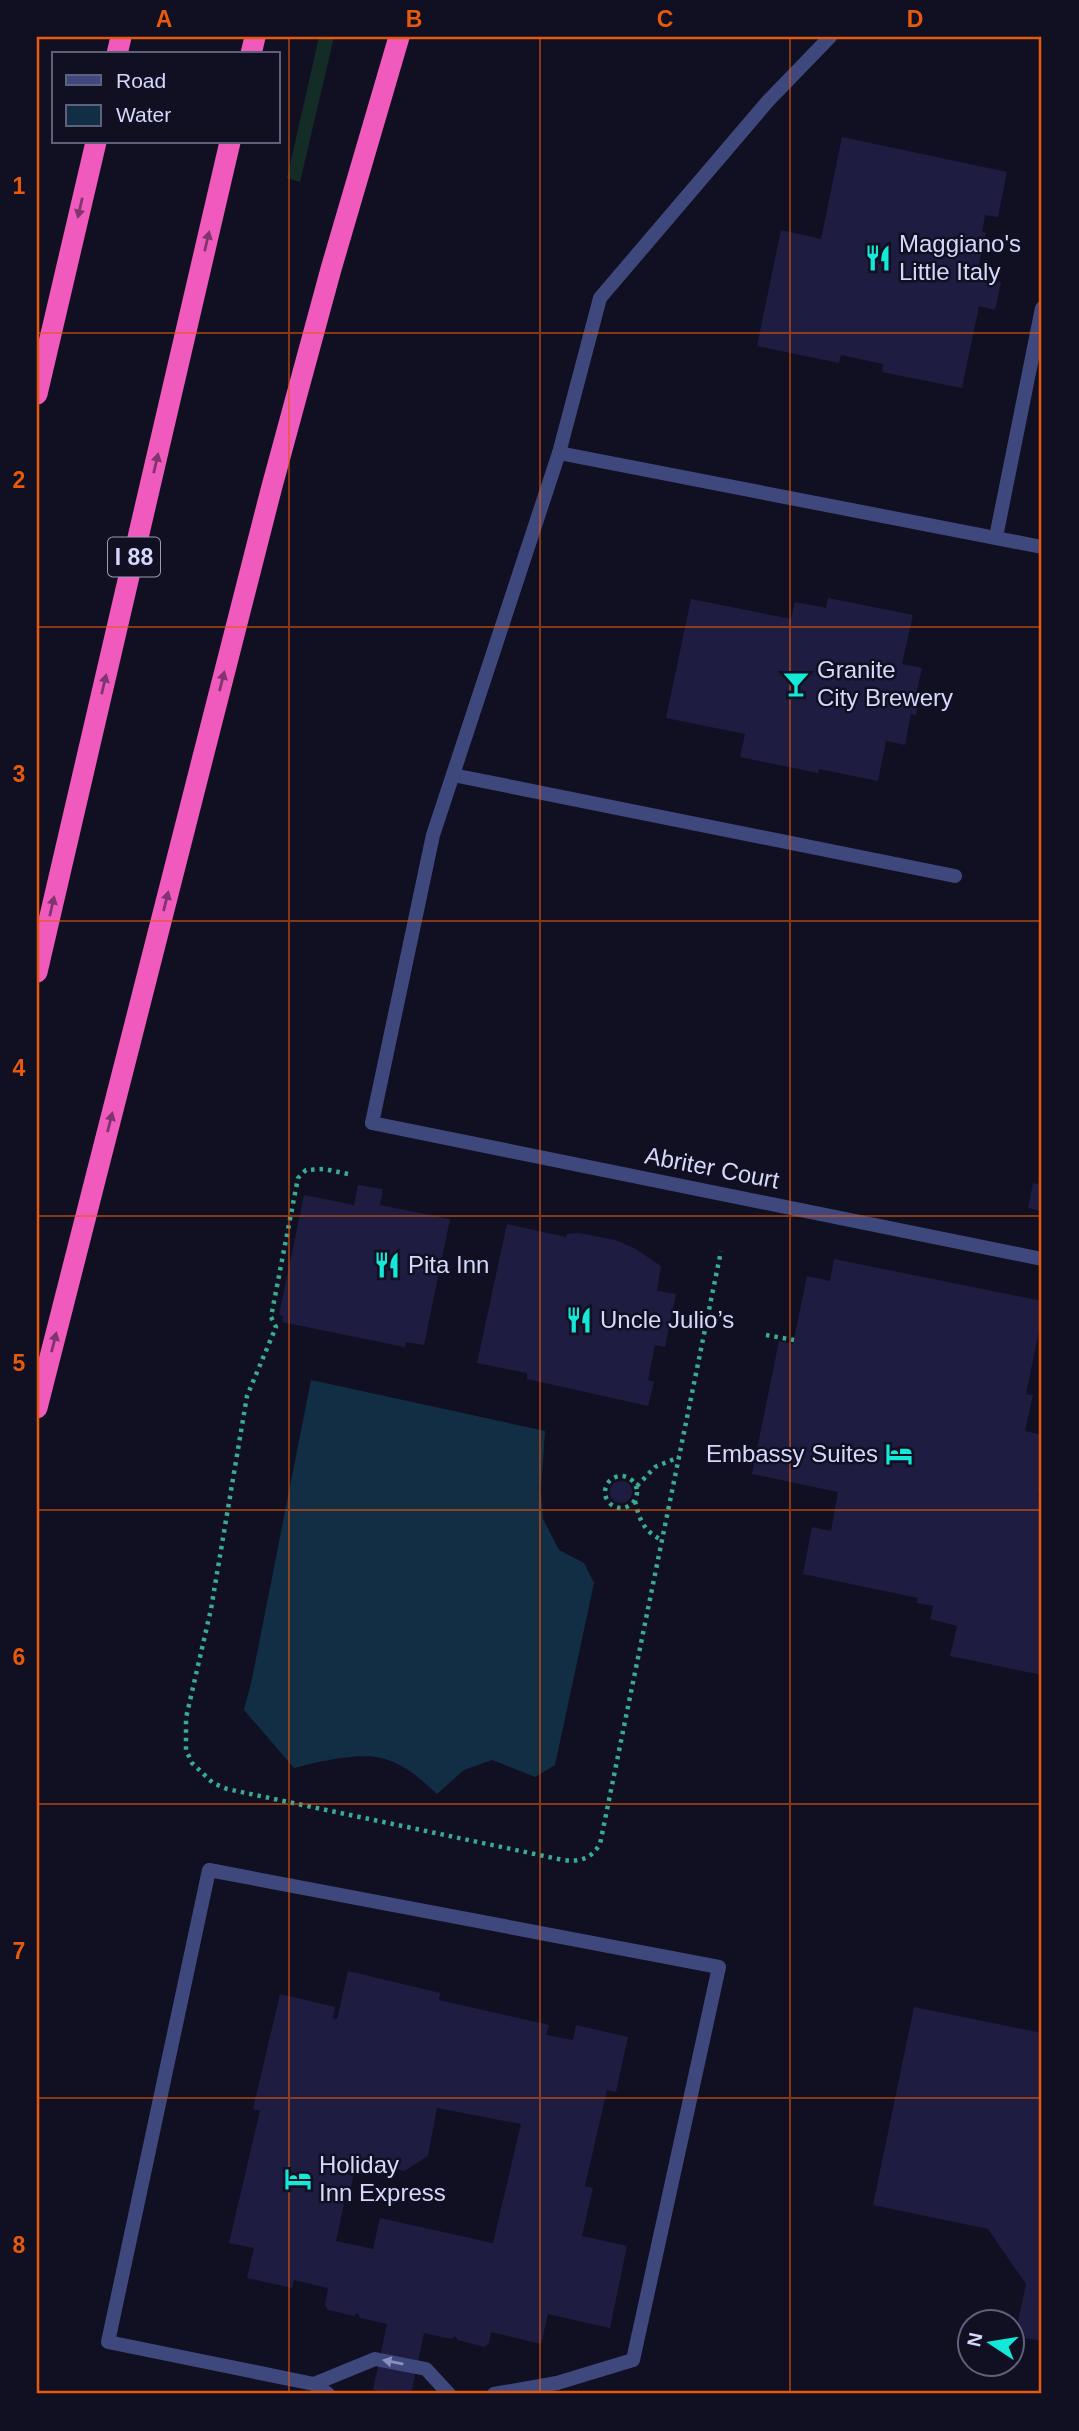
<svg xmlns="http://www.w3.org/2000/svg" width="1079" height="2431" font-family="Arial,sans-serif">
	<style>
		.green { fill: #132c26 }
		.water { fill: #122e44 }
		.building { fill: #1e1d41; fill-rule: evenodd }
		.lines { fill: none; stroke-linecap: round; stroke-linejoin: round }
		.path { stroke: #39ab90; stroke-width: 4.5; stroke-dasharray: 3.5 5; stroke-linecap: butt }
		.service { stroke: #3f487d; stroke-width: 14 }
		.minor { stroke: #3f487d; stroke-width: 14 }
		.motorway { stroke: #f15abd; stroke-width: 21 }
		.oneway { fill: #803570 }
		.oneway2 { fill: #8a90bc }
		.grid { fill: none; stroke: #e8590c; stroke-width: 2; stroke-opacity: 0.55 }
		.labels { text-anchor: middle; stroke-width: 5; stroke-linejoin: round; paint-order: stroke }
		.shield { fill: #101022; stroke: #9a9bba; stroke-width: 2 }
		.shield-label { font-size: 23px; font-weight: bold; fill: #d5d7fb }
		.poi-label { font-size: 24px; fill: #d5d7fb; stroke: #101022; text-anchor: start }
		.street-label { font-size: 24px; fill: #d5d7fb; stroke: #101022 }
		.neatline { fill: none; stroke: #e8590c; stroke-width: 2.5 }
		.grid-label { font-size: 23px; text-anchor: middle; font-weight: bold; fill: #e8590c }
	</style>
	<rect width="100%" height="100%" fill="#101022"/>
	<polygon class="green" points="319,37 334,37 300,182 287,178"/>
	<path class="water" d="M311 1380 545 1431 541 1489 543 1519 559 1550 584 1563 594 1583 555 1765 535 1777 492 1760 464 1770 437 1794C421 1779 403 1763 381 1758 360 1752 315 1762 294 1768L244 1710 252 1679Z"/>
	<g class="building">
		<polygon points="842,137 1007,172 998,217 985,215 982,232 986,233 976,277 1001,282 995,310 979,306 962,388 882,372 883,364 841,355 839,363 757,346 781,230 821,239"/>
		<polygon points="828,598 913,615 902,664 922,668 915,699 919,700 916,715 911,714 905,745 886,741 878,781 819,769 818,773 740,757 745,734 666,718 691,599 791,619 795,602 826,608"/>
		<polygon points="1033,1183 1042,1185 1042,1211 1028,1208"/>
		<polygon points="358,1185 383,1189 380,1205 450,1219 424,1345 406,1342 405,1347 282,1322 283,1316 279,1315 304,1195 354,1205"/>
		<polygon points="507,1224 566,1237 567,1234 579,1233 615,1240 634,1248 661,1266 657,1291 676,1294 665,1347 655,1345 648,1380 654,1382 648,1406 527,1379 527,1373 477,1363"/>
		<polygon points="834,1259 1042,1301 1042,1316 1026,1394 1033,1395 1025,1431 1042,1435 1042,1474 1038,1497 1042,1498 1042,1675 950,1656 957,1626 930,1619 933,1606 917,1603 918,1598 803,1574 812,1527 831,1531 838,1492 752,1474 779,1341 793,1344 807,1276 830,1281"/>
		<circle cx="621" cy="1492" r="11"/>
		<path d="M348 1971 440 1993 439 2000 549 2025 546 2035 573 2040 576 2025 628 2037 616 2092 607 2090 585 2186 593 2188 582 2236 627 2246 610 2328 548 2314 541 2344 491 2332 489 2343 484 2347 458 2340 455 2336 451 2339 424 2333 411 2394H390L373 2390 387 2324 360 2318 358 2313 354 2316 328 2310 325 2305 328 2288 294 2280 292 2288 247 2278 254 2248 229 2243 260 2111 253 2109 280 1994 335 2007 333 2018 337 2019ZM437 2108 521 2124 493 2243 380 2218 373 2249 336 2241 345 2199 348 2200 357 2160 404 2171 428 2156Z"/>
		<polygon points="914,2007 1042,2033 1042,2341 1015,2336 1026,2284 988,2229 873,2205"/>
	</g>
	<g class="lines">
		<g class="path">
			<path d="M348 1174 324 1169 306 1170 298 1178 271 1317 276 1327 247 1396 211 1609 186 1718V1750L192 1763 213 1783 227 1789 563 1860C580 1862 591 1859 600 1844L721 1251"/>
			<polyline points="766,1335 794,1340"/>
			<circle cx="621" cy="1492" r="16"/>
			<polyline points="637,1486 655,1467 679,1457"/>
			<path d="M635 1501C639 1519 644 1532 662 1540"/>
		</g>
		<g class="service">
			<polyline points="830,37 768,101 600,298 559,453 1042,547"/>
			<polyline points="996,537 1042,308"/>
			<polyline points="453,775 955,876"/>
			<polyline points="372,1123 433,835 559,453"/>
			<polyline points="314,2384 375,2359 426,2369 449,2394"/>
			<polyline points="328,2394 314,2384 108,2342 209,1870 719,1967 633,2360 557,2383 494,2394"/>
		</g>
		<polyline class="minor" points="372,1123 1042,1259"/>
		<g class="motorway">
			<polyline points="117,54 121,37"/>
			<polyline points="251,54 255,37"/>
			<polyline points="37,394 96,142"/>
			<polyline points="37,972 230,142"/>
			<polyline points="37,1408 271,490 331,269 399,37"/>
		</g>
	</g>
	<defs><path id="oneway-solid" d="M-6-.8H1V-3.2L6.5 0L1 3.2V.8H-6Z" transform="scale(1.75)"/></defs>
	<g class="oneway">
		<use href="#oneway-solid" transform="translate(80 208) rotate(103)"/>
		<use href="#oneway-solid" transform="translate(207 241) rotate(-77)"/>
		<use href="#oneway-solid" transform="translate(156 463) rotate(-77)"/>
		<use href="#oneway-solid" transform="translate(222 681) rotate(-76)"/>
		<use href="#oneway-solid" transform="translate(104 684) rotate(-77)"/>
		<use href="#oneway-solid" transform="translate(166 901) rotate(-76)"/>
		<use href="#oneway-solid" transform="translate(52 906) rotate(-77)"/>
		<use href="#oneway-solid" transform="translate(110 1122) rotate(-76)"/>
		<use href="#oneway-solid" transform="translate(54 1342) rotate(-76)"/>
	</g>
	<use class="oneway2" href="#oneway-solid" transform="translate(393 2362) rotate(-169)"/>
	<path class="grid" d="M289 37V2394M540 37V2394M790 37V2394M37 333H1042M37 627H1042M37 921H1042M37 1216H1042M37 1510H1042M37 1804H1042M37 2098H1042"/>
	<defs>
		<g id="restaurant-bare" transform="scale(2.1)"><path d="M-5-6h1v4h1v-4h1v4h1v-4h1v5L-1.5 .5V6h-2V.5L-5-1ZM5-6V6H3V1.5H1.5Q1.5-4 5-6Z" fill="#14e8d7" stroke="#101022" stroke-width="2.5" paint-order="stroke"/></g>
		<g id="bar-bare" transform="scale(2.1)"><path d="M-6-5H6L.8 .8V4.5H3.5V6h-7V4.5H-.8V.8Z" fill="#14e8d7" stroke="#101022" stroke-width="2.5" paint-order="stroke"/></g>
		<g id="hotel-bare" transform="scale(2.1)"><path d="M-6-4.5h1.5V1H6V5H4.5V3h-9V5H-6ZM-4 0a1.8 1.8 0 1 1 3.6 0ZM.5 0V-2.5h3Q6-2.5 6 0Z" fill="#14e8d7" stroke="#101022" stroke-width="2.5" paint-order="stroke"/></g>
	</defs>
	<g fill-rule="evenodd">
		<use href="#restaurant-bare" x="878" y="258"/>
		<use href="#bar-bare" x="796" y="684"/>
		<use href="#restaurant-bare" x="387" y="1265"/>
		<use href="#restaurant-bare" x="579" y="1320"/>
		<use href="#hotel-bare" x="899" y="1454"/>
		<use href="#hotel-bare" x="298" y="2179"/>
	</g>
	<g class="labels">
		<rect class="shield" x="108" y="537.5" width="52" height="39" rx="5"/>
		<g class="shield-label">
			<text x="134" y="565">I 88</text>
		</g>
		<g class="poi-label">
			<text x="899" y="252">Maggiano's<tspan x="899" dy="28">Little Italy</tspan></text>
			<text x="817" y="678">Granite<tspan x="817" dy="28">City Brewery</tspan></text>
			<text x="408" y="1273">Pita Inn</text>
			<text x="600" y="1328">Uncle Julio’s</text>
			<text x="878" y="1462" text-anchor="end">Embassy Suites</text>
			<text x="319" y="2173">Holiday<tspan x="319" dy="28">Inn Express</tspan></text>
		</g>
		<g class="street-label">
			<text transform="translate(712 1168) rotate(11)" y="8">Abriter Court</text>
		</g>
	</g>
	<rect width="1079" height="2431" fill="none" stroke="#101022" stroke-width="77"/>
	<rect x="52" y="52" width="228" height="91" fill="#101022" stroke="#5f6079" stroke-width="2"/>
	<rect x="66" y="75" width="35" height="10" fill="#3f487d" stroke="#5f6079" stroke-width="2"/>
	<text x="116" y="88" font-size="21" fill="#d5d7fb">Road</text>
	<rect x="66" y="105" width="35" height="21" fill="#122e44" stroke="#5f6079" stroke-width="2"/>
	<text x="116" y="122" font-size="21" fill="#d5d7fb">Water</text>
	<g transform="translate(991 2343) rotate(282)"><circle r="33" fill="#101022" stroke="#5f6079" stroke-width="2"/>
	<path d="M0-5L12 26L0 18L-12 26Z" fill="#14e8d7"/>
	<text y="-10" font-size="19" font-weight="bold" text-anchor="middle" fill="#d5d7fb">N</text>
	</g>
	<rect x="38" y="38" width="1002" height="2354" class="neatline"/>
	<g class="grid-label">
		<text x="164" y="27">A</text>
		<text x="414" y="27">B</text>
		<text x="665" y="27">C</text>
		<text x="915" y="27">D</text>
		<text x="19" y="194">1</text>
		<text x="19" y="488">2</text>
		<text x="19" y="782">3</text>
		<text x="19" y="1076">4</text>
		<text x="19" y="1371">5</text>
		<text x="19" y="1665">6</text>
		<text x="19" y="1959">7</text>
		<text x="19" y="2253">8</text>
	</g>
</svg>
